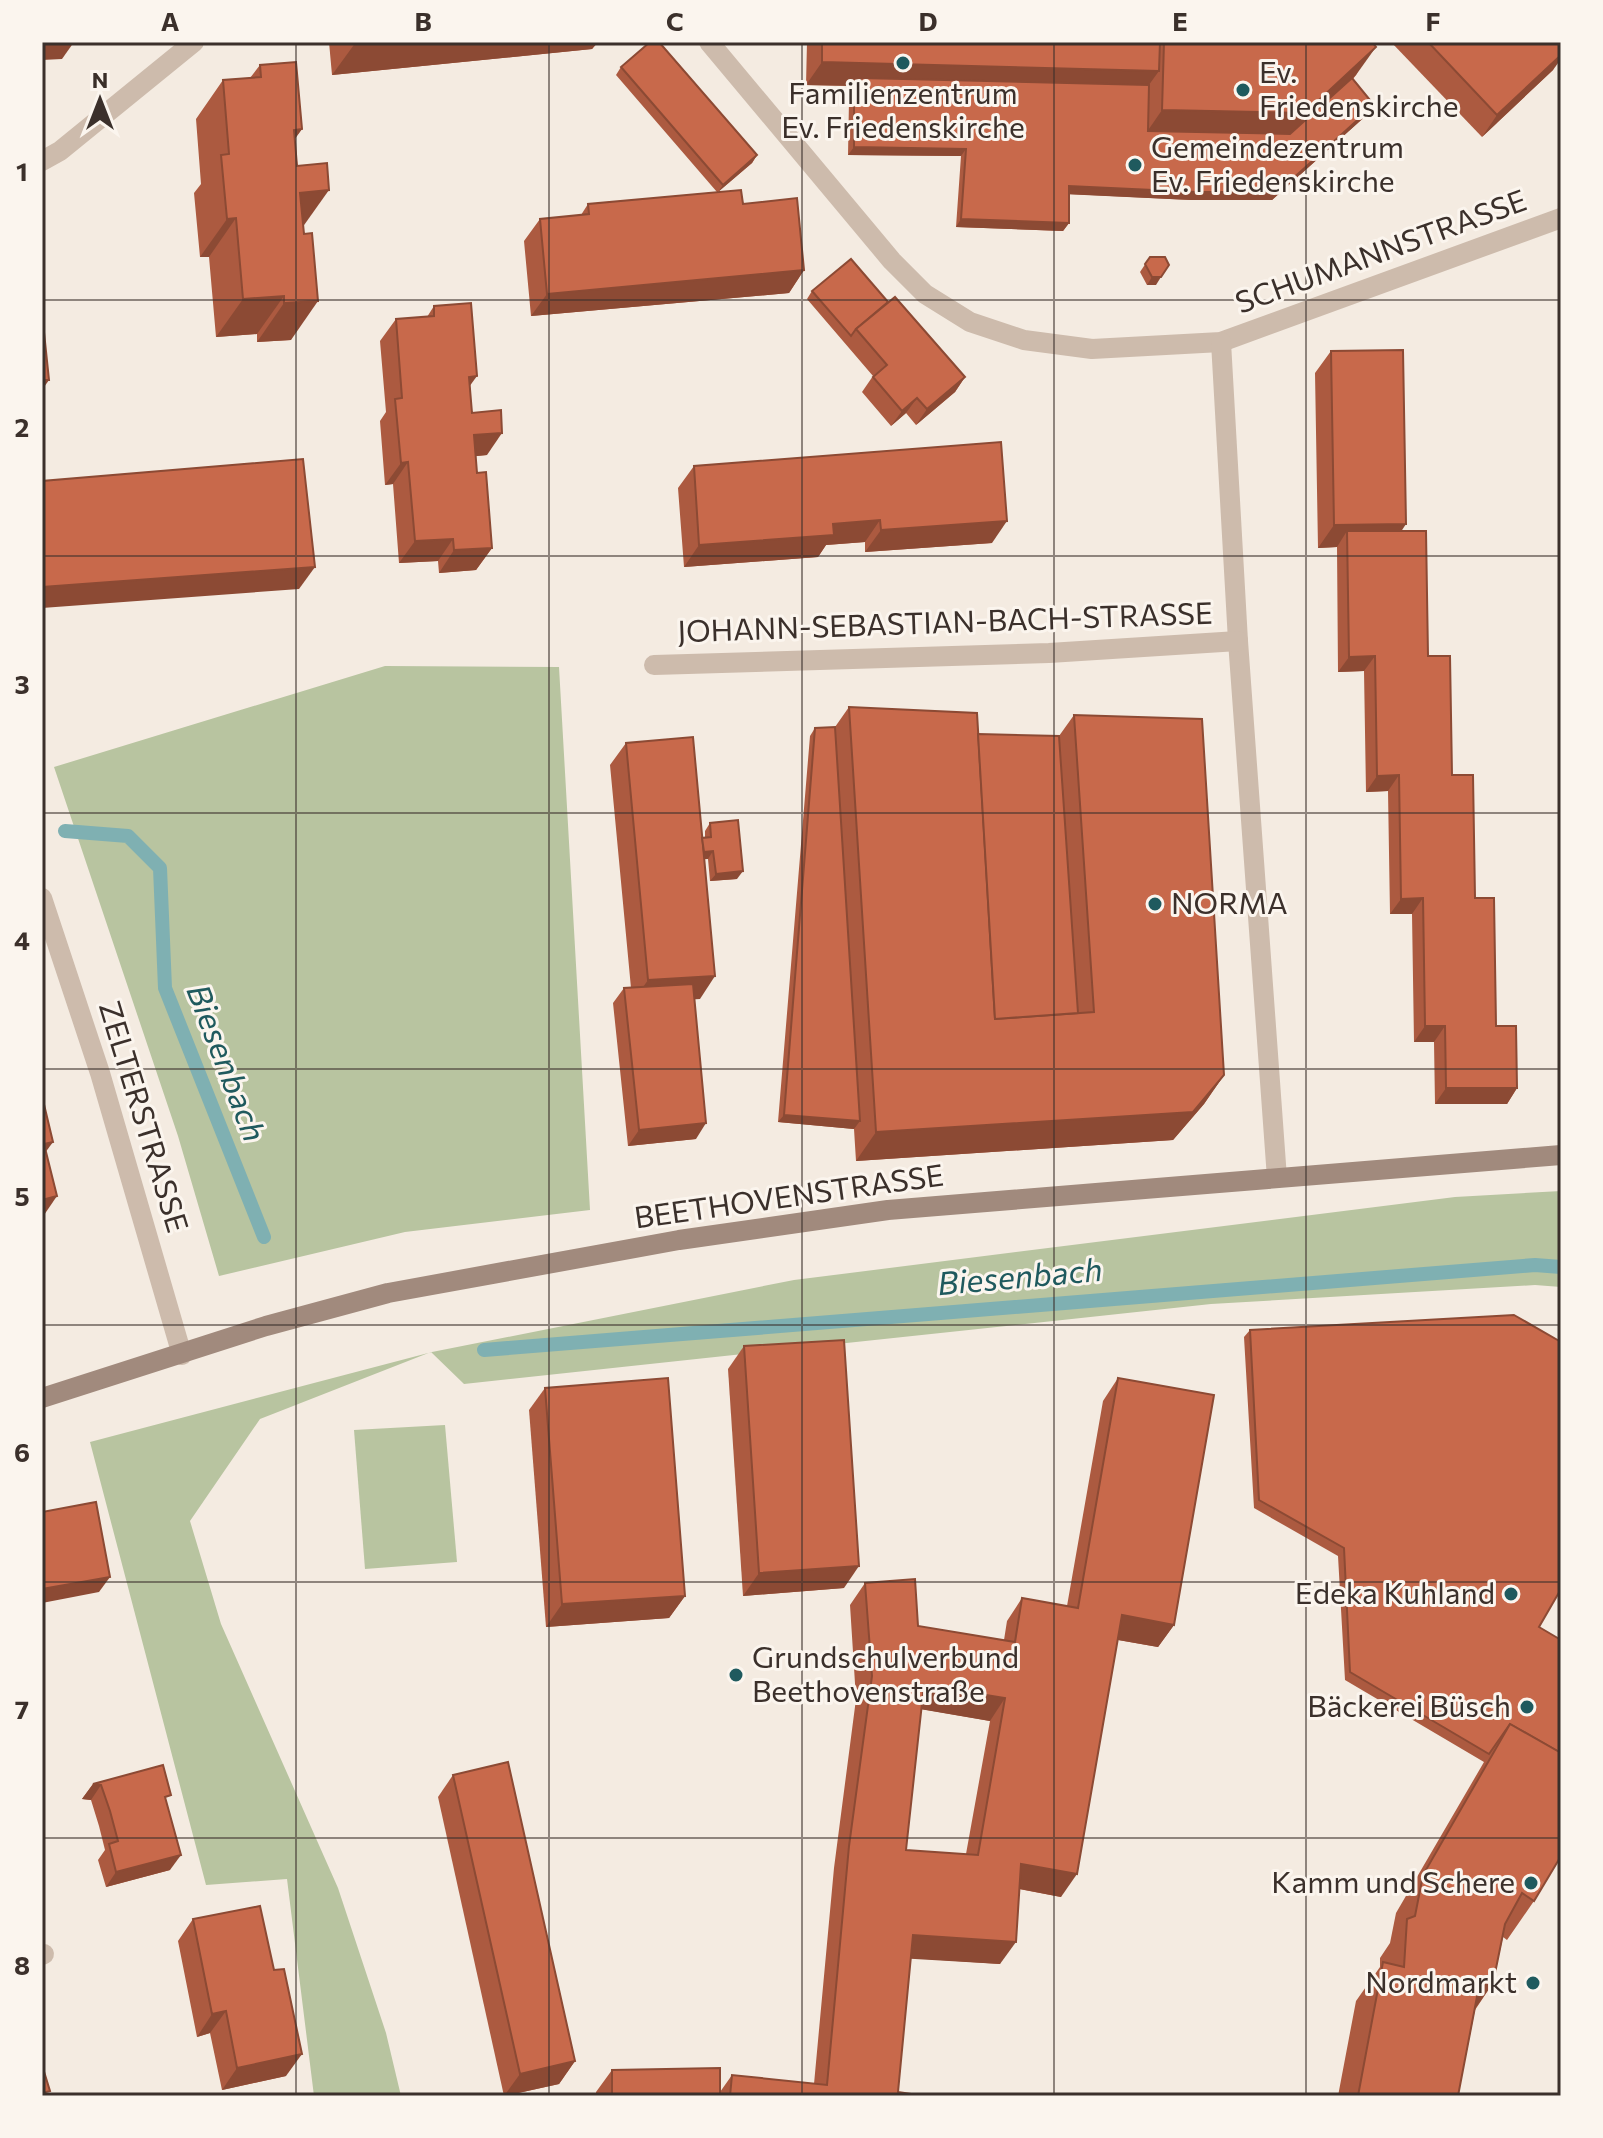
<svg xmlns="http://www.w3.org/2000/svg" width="1603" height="2138" font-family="Commissioner,sans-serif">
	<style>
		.green { fill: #b8c4a0 }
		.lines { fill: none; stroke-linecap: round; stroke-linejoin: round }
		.stream { stroke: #7fb0b2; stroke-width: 14 }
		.street { stroke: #cdbbac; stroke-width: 20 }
		.secondary { stroke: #a18a7d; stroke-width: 20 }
		.wall { fill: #ac5a40; fill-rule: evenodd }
		.shaded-wall { fill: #8c4a34 }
		.building { fill: #c8694b; stroke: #8c4a34; stroke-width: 2; fill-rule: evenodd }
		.grid { fill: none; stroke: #3b302b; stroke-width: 2; stroke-opacity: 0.55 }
		.poi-dot { fill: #1f5a5e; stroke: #fbf5ee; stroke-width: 3 }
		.labels { text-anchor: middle; stroke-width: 6; stroke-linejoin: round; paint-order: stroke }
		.poi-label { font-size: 30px; fill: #3b302b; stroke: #fbf5ee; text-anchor: start }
		.street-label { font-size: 30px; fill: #3b302b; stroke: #fbf5ee }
		.water-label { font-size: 32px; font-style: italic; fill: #1f5a5e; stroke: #fbf5ee }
		.neatline { fill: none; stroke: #3b302b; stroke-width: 3 }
		.grid-label { font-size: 26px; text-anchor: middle; font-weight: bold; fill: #3b302b }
	</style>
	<rect width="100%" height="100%" fill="#f4ebe1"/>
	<g class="green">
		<polygon points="385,666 559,667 590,1210 405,1232 219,1276 178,1136 54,767"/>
		<polygon points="1561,1191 1561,1287 1535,1285 1211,1304 464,1384 431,1352 260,1419 190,1521 221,1624 338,1888 386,2033 401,2096 314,2096 287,1879 206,1885 90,1442 432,1352 794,1280 1455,1197"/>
		<polygon points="445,1425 457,1562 365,1569 354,1430"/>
	</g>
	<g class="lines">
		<g class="stream">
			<polyline points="65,831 128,836 160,868 165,988 264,1237"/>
			<polyline points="484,1350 1535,1265 1561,1267"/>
		</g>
		<g class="street">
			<polyline points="709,42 892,261 925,294 970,322 1024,340 1092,349 1221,342 1561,218"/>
			<polyline points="42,161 60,151 194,42"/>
			<polyline points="1221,342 1238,641 1277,1178"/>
			<polyline points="654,665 1049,653 1238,641"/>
			<polyline points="42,898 100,1073 182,1355"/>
			<polyline points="42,1955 44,1954"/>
		</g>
		<polyline class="secondary" points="42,1398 266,1326 388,1293 679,1240 888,1210 1561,1155"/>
	</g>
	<g class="wall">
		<polygon points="329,42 598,42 592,49 332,75"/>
		<polygon points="807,42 1372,42 1356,75 1353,79 1374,105 1369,113 1272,200 1191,200 1069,194 1069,223 1063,231 956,227 961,156 848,155 849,100 856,92 856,86 806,85"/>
		<polygon points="1391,42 1561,42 1553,70 1482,137"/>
		<polygon points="260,65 302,129 295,138 303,227 291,340 257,342 257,334 216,337 209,257 200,257 194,193 201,184 196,119 223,80 250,78"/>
		<polygon points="621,67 757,155 752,163 718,192 743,204 804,270 789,293 531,316 524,241 540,219 581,215 588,204 717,192 616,75"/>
		<polygon points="1150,257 1156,285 1147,285 1140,272"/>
		<polygon points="812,291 888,302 965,377 955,392 916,425 906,413 891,426 862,392 873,376 807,299"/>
		<polygon points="434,306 470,386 472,413 487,455 475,456 477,473 492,548 476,570 439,573 438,561 399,563 393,484 385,485 380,421 386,412 380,341 396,319 427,317"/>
		<polygon points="1331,351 1401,531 1452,775 1475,898 1496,1026 1517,1088 1507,1104 1435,1104 1434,1042 1414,1042 1412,914 1390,914 1388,791 1366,792 1364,671 1338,672 1337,547 1318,548 1315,373"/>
		<polygon points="694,466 992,543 865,552 865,542 826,545 818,557 684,567 678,488"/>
		<polygon points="849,707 978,734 1059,736 1074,715 1224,1075 1204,1104 1173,1140 856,1161 854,1129 778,1122 810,736 815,728 835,727"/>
		<polygon points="626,743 702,838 705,837 705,831 710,823 737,879 710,881 708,859 704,859 700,999 695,999 696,1139 628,1146 613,1003 624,988 631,988 610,765"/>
		<polygon points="1250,1330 1539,1627 1534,1901 1507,1940 1503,1937 1493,1983 1475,2010 1458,2096 1338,2096 1356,2001 1380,1967 1380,1958 1390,1943 1396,1913 1484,1762 1345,1680 1338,1556 1254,1508 1244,1337"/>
		<polygon points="744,1346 844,1588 743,1596 728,1369"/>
		<path d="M1118 1378 1174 1625 1158 1647 1118 1640 1061 1897 1019 1889 1000 1964 911 1958 898 2092 912 2096H596V2092L612 2070 720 2092 732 2075 814 2084 834 1868 856 1699 850 1605 865 1583 918 1626 1004 1640 1007 1621 1022 1598 1067 1606 1103 1401ZM921 1709 990 1721 966 1854 906 1850Z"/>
		<polygon points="545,1388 685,1596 669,1618 546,1627 529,1410"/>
		<polygon points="453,1775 575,2061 559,2084 504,2096 438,1797"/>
		<polygon points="93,1784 167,1802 170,1870 106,1887 98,1860 105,1850 99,1826 91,1800 82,1799"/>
		<polygon points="193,1919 286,2076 222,2090 210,2033 197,2037 178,1941"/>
	</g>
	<g class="shaded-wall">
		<polygon points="42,42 74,42 62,59 42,60"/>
		<polygon points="356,42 598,42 592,49 332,75"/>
		<polygon points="1376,47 1356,75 1285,142 1142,139 1162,110"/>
		<polygon points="1561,55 1561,59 1553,70 1482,137 1497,115"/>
		<polygon points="822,62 1159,71 1143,93 861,78 856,86 806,85"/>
		<polygon points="1374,105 1369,113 1272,200 1191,200 1063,194 1069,186 1196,192"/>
		<polygon points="302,129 275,167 294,130"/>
		<polygon points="854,147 966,149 961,156 848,155"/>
		<polygon points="757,155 752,163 718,192 723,185"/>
		<polygon points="329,190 302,228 300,193"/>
		<polygon points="236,218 209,257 200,257 227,219"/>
		<polygon points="961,219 1069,223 1063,231 956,227"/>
		<polygon points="804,270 789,293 531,316 547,294"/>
		<polygon points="1152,277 1161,277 1156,285 1147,285"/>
		<polygon points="284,296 257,334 216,337 243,299"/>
		<polygon points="318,301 291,340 257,342 284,303"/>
		<polygon points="477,376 461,398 469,377"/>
		<polygon points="965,377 955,392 916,425 927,409"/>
		<polygon points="42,380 49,380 42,390"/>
		<polygon points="917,398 906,413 891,426 902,411"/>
		<polygon points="502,433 487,455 458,458 474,435"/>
		<polygon points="408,462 393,484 385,485 401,463"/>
		<polygon points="880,520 865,542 826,545 818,557 684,567 699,545 833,524"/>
		<polygon points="1007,521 992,543 865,552 881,530"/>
		<polygon points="1406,524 1391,547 1347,531 1337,547 1318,548 1334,525"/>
		<polygon points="453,539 438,561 399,563 415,541"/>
		<polygon points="492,548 476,570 439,573 454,550"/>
		<polygon points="315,567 299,589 42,608 42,587"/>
		<polygon points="1375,656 1364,671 1338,672 1349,657"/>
		<polygon points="1399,775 1388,791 1366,792 1377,776"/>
		<polygon points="713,851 708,859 687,860 692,853"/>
		<polygon points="743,871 737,879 710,881 716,874"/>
		<polygon points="1423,898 1412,914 1390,914 1401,899"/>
		<polygon points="715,976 700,999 632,1003 648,980"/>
		<polygon points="1425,1026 1445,1026 1434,1042 1414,1042"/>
		<polygon points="1224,1075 1204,1104 1173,1140 856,1161 876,1132"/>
		<polygon points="1446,1088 1517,1088 1507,1104 1435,1104"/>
		<polygon points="784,1115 860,1121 854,1129 778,1122"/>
		<polygon points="706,1123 696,1139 628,1146 639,1130"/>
		<polygon points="53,1142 42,1157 44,1144"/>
		<polygon points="57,1196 42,1218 42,1200"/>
		<polygon points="859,1566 844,1588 743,1596 759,1573"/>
		<polygon points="110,1577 99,1592 42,1603 42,1589"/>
		<polygon points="685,1596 669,1618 546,1627 562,1604"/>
		<polygon points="1122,1615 1174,1625 1158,1647 1107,1638"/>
		<polygon points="924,1685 1005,1698 990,1721 908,1707"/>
		<polygon points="93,1784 101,1785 91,1800 82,1799"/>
		<polygon points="181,1855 170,1870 106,1887 116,1872"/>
		<polygon points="1021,1864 1077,1874 1061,1897 1005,1886"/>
		<polygon points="913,1935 1016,1942 1000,1964 898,1958"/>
		<polygon points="1480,1981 1493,1983 1466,2022"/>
		<polygon points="226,2011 210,2033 197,2037 212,2014"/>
		<polygon points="302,2054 286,2076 222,2090 237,2068"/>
		<polygon points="575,2061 559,2084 504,2096 520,2074"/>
	</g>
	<g class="building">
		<polygon points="650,42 659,42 757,155 723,185 621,67"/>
		<polygon points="822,42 1160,42 1159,71 822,62"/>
		<polygon points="1164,42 1372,42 1376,47 1305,113 1162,110"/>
		<polygon points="1428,42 1561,42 1561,55 1497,115"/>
		<polygon points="296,62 302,129 294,130 297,166 327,163 329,190 300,193 304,234 312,233 318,301 284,303 284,296 243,299 236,218 227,219 221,155 229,154 223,80 261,77 260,65"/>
		<polygon points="861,78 1149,85 1148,131 1290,134 1352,78 1374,105 1278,192 1196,192 1069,186 1069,223 961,219 966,149 854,147 854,92 861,92"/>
		<polygon points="741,190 743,204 797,198 804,270 547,294 540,219 589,214 588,204"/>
		<polygon points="1150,257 1165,257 1169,265 1161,277 1152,277 1145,264"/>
		<polygon points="851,259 888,302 856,329 851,336 812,291"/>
		<polygon points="895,297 965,377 927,409 917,398 902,411 873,377 887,365 856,329"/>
		<polygon points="471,303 477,376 469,377 472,413 501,410 502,433 474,435 477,473 486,472 492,548 454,550 453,539 415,541 408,462 401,463 395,399 402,398 396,319 434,316 434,306"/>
		<polygon points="42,313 49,380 42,380"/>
		<polygon points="1403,350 1406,524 1334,525 1331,351"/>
		<polygon points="1001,442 1007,521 881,530 880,520 833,524 834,535 699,545 694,466"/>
		<polygon points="303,459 315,567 42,587 42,481"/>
		<polygon points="1347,531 1426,531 1428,656 1450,656 1452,775 1473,775 1475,898 1494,898 1496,1026 1516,1026 1517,1088 1446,1088 1445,1026 1425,1026 1423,898 1401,899 1399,775 1377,776 1375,656 1349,657"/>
		<polygon points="849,707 977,713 995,1019 1094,1012 1074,715 1202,719 1224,1075 1193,1112 876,1132"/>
		<polygon points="835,727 860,1121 784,1115 815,728"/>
		<polygon points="978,734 1059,736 1078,1013 995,1019"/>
		<polygon points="693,737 715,976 648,980 626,743"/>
		<polygon points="738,820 743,871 716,874 713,851 704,852 702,838 711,837 710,823"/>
		<polygon points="693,984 706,1123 639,1130 624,988"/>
		<polygon points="42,1096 53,1142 44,1144 57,1196 42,1200"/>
		<polygon points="1514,1315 1561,1342 1561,1589 1539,1627 1561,1640 1561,1753 1510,1724 1489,1754 1350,1672 1344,1548 1259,1500 1250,1330"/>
		<polygon points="844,1340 859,1566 759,1573 744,1346"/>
		<polygon points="668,1378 685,1596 562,1604 545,1388"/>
		<path d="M1118 1378 1214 1395 1174 1625 1122 1615 1077 1874 1021 1864 1016 1942 913 1935 898 2092 912 2094V2096H730L732 2075 827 2085 849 1846 872 1676 865 1583 915 1579 918 1626 1015 1642 1022 1598 1078 1608ZM924 1685 1005 1698 978 1855 906 1850Z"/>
		<polygon points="96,1502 110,1577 42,1589 42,1512"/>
		<polygon points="1510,1724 1561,1753 1561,1856 1534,1901 1522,1893 1505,1924 1493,1983 1480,1981 1458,2096 1358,2096 1383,1962 1404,1967 1407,1919 1415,1916 1423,1875"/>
		<polygon points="508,1762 575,2061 520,2074 453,1775"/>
		<polygon points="163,1765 171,1795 165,1797 181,1855 116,1872 109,1844 118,1841 110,1811 101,1785 93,1784"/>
		<polygon points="260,1906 274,1970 284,1969 302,2054 237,2068 226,2011 212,2014 193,1919"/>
		<polygon points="42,2065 50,2091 42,2093"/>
		<polygon points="720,2068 720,2096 612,2096 612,2070"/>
	</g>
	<path class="grid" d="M296 42V2096M549 42V2096M802 42V2096M1054 42V2096M1306 42V2096M42 300H1561M42 556H1561M42 813H1561M42 1069H1561M42 1325H1561M42 1582H1561M42 1838H1561"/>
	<g class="poi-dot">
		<circle cx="903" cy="63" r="8"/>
		<circle cx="1243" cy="90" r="8"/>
		<circle cx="1135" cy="165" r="8"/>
		<circle cx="1155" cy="904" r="8"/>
		<circle cx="1511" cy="1594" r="8"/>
		<circle cx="736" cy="1675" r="8"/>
		<circle cx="1527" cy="1707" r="8"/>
		<circle cx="1531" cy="1883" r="8"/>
		<circle cx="1533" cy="1983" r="8"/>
	</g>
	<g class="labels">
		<g class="poi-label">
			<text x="1259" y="83">Ev.<tspan x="1259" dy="34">Friedenskirche</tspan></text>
			<text x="903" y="104" text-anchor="middle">Familienzentrum<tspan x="903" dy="34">Ev. Friedenskirche</tspan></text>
			<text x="1151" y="158">Gemeindezentrum<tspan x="1151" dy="34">Ev. Friedenskirche</tspan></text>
			<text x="1171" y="914">NORMA</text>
			<text x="1495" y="1604" text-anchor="end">Edeka Kuhland</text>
			<text x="752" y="1668">Grundschulverbund<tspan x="752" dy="34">Beethovenstraße</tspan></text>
			<text x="1511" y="1717" text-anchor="end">Bäckerei Büsch</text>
			<text x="1515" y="1893" text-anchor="end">Kamm und Schere</text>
			<text x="1517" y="1993" text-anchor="end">Nordmarkt</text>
		</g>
		<g class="street-label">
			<text transform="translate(1381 252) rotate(-20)" y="10">SCHUMANNSTRASSE</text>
			<text transform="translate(945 623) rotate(-2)" y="10">JOHANN-SEBASTIAN-BACH-STRASSE</text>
			<text transform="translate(143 1117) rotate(73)" y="10">ZELTERSTRASSE</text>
			<text transform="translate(789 1197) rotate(-8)" y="10">BEETHOVENSTRASSE</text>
		</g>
		<g class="water-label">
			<text transform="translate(226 1063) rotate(69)" y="11">Biesenbach</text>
			<text transform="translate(1020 1277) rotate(-5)" y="11">Biesenbach</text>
		</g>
	</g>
	<rect width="1603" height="2138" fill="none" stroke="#fbf5ee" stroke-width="88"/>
	<g transform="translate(100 100)" stroke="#fbf5ee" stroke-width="6" paint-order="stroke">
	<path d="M0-6L14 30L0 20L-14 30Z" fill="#3b302b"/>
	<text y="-12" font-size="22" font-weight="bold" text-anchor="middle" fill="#3b302b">N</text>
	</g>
	<rect x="44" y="44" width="1515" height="2050" class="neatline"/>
	<g class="grid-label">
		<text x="170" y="31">A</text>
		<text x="423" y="31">B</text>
		<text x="675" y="31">C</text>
		<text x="928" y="31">D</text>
		<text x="1180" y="31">E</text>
		<text x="1433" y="31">F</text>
		<text x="22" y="181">1</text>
		<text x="22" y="437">2</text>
		<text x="22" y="694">3</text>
		<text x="22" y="950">4</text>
		<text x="22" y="1206">5</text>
		<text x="22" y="1462">6</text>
		<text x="22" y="1719">7</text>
		<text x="22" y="1975">8</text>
	</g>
</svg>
